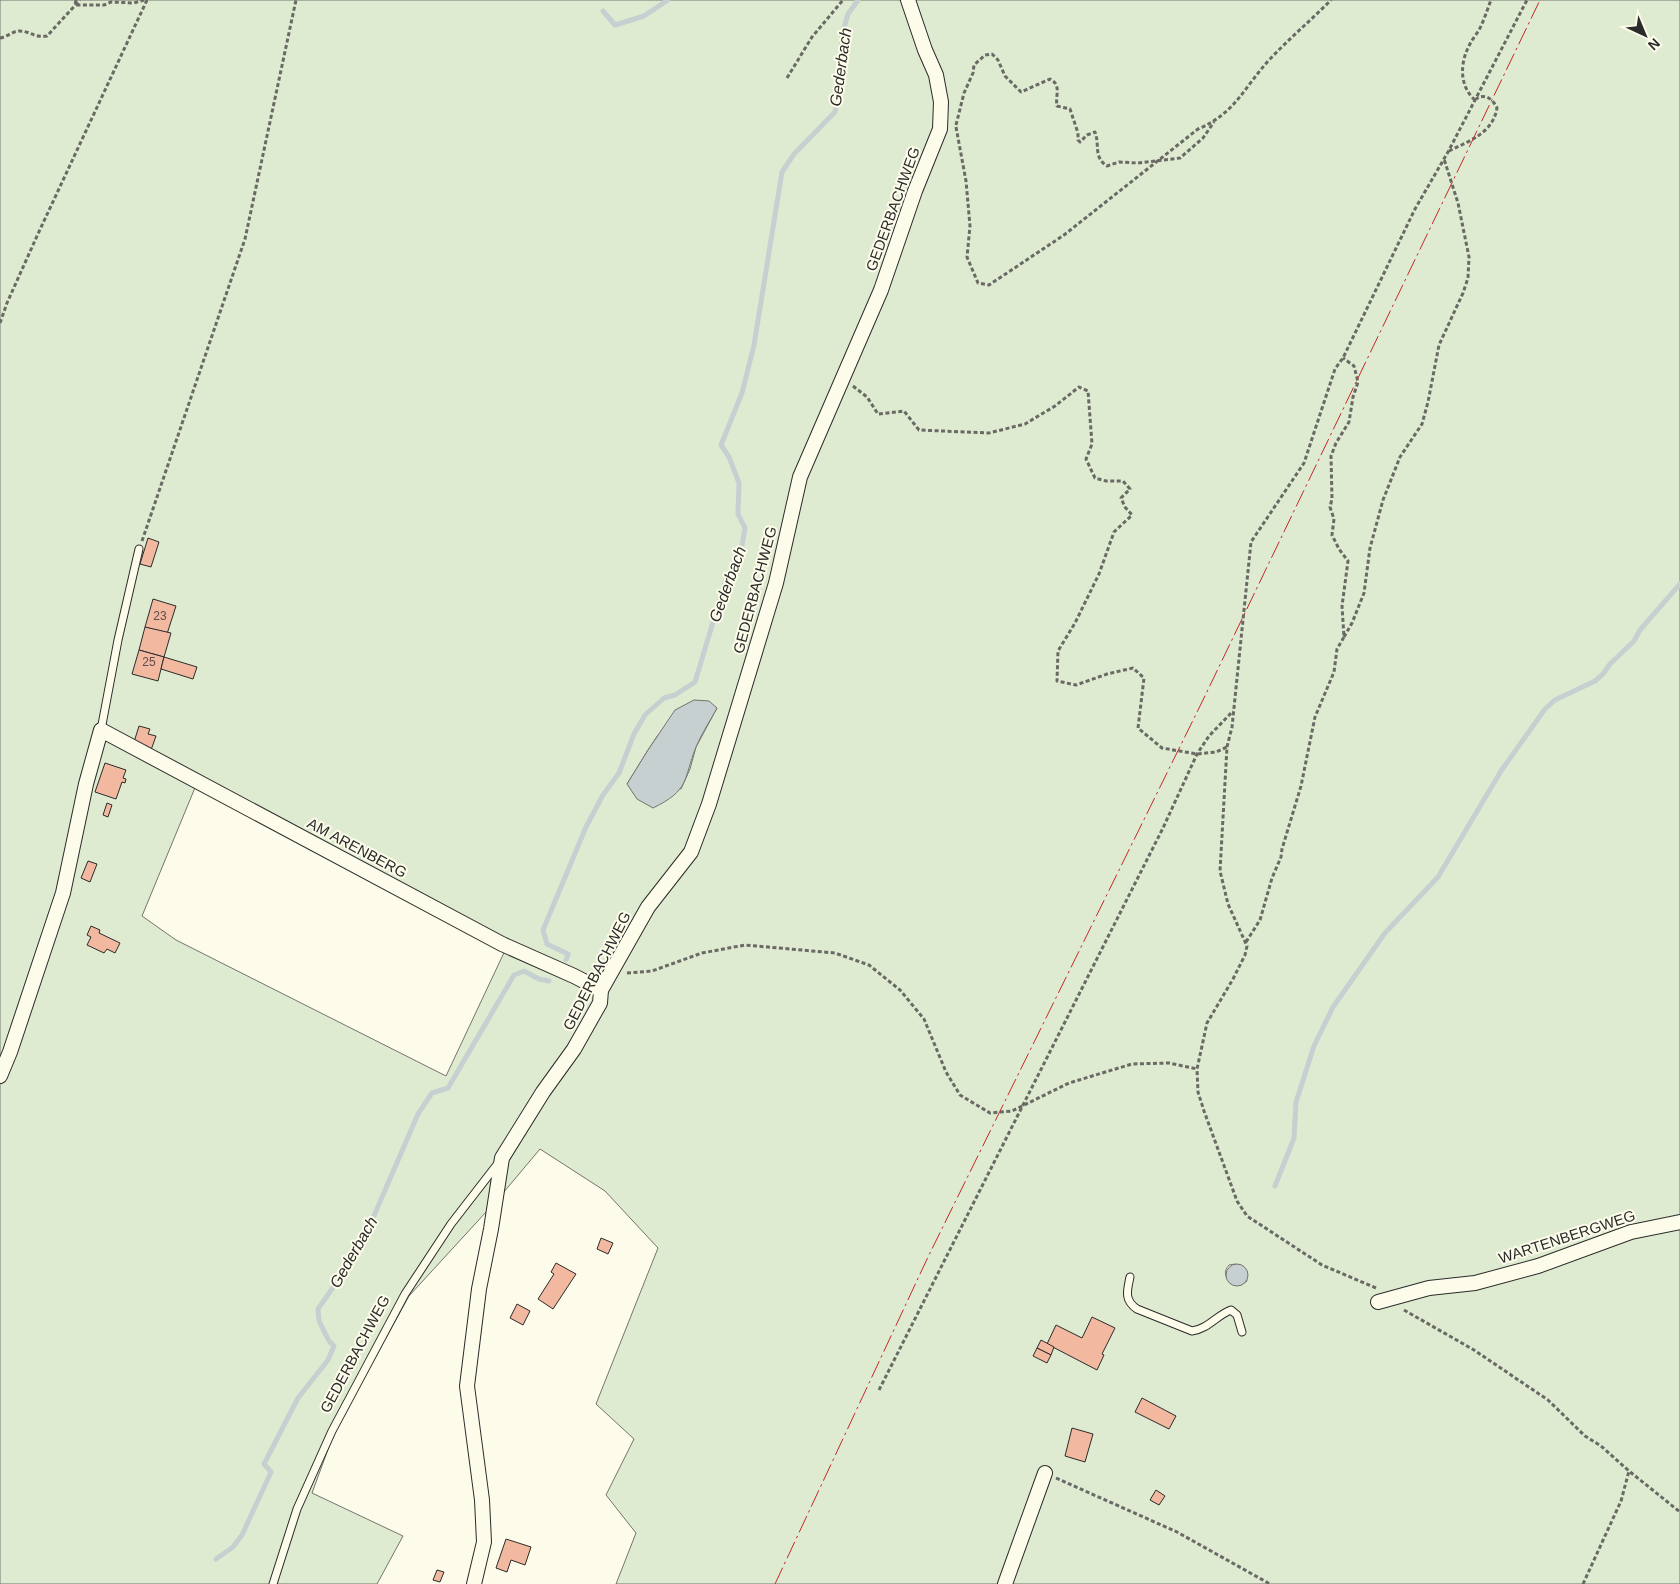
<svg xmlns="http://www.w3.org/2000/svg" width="1680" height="1584" font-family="Arial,sans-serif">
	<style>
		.green { fill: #deebd1; stroke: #74746e; fill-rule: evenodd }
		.water { fill: #c7d0d0; stroke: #74746e }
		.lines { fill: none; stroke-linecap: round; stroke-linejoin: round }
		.stream { stroke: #c7d0d0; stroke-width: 5 }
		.building { fill: #f2b8a0; stroke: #2b2b2b }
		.service-casing { stroke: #2b2b2b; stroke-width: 9 }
		.minor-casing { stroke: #2b2b2b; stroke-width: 16 }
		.path { stroke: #6a6964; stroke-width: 3; stroke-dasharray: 4 2.5; stroke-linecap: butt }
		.service { stroke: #fdfbea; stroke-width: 7 }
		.minor { stroke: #fdfbea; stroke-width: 14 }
		.power { stroke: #c62828; stroke-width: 1; stroke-dasharray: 18 4 2.5 4; stroke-linecap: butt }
		.labels { text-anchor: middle; stroke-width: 4; stroke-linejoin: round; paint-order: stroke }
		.number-label { font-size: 12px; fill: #5d4e48 }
		.street-label { font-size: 15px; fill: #2b2b2b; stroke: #fdfbea }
		.water-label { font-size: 16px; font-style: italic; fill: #2b2b2b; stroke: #fdfbea }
	</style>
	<rect width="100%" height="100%" fill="#fdfbea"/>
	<path class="green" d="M0 0H1680V1584H616L636 1533 606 1495 634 1439 596 1404 658 1248 605 1191 540 1149 498 1199 409 1296 334 1433 312 1493 403 1536 377 1584H0ZM717 708 696 747 690 769 681 789 627 784 648 750 658 735ZM199 778 509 942 446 1076 176 940 142 916ZM1235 1264 1243 1267 1247 1281 1241 1285 1231 1284C1225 1277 1223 1272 1229 1265Z"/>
	<g class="water">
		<path d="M694 700 709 701 717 708C710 721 702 733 696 747 683 780 690 790 653 808L637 799 627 784 648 750 675 710Z"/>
		<circle cx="1237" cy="1275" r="11"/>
	</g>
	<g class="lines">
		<g class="stream">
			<polyline points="603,11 615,25 644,16 668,0"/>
			<polyline points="566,960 568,954 547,944 543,930 586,827 603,795 619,773 634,734 645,715 664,698 675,695 695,682 726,579 740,557 745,528 738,514 739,483 729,457 721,445 742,393 754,345 782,172 794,154 835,112 839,93 842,35 848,14 858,0"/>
			<polyline points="1275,1186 1294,1138 1296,1102 1314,1046 1333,1007 1385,933 1438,877 1501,771 1545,709 1555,700 1595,681 1603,674 1610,664 1634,641 1640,630 1680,584"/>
			<polyline points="216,1559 233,1547 242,1535 271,1472 264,1464 298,1398 328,1360 334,1346 329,1341 319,1321 318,1309 350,1263 373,1218 418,1114 432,1093 448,1088 514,975 524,971 539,979 549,981"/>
		</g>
	</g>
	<g class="building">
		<polygon points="148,538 159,542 151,567 140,564"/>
		<polygon points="153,599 176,606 167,634 145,627"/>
		<polygon points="145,627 171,633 164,657 139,650"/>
		<polygon points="139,650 164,657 158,681 132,674"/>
		<polygon points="164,657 197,667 193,679 161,669"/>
		<polygon points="139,726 150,729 148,734 156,736 151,750 146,748 147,746 134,742"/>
		<polygon points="105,763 126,770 123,778 126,779 125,783 122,782 116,799 95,792"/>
		<polygon points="107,803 112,805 108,817 103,815"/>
		<polygon points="88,861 97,864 90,882 81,878"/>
		<polygon points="91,926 100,930 99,933 120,943 115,953 107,949 104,953 87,945 91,937 87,935"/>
		<polygon points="601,1238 613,1243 608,1254 597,1249"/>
		<polygon points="556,1263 576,1274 553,1309 538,1299 554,1274 551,1272"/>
		<polygon points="517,1304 530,1311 523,1325 510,1318"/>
		<polygon points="1092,1317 1115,1328 1102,1354 1104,1355 1097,1370 1047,1344 1056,1325 1082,1338"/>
		<polygon points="1041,1340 1054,1347 1051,1355 1037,1348"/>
		<polygon points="1037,1348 1051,1355 1047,1363 1033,1356"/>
		<polygon points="1142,1398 1176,1416 1169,1429 1135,1412"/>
		<polygon points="1072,1428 1093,1434 1085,1462 1065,1456"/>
		<polygon points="1156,1490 1165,1496 1159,1505 1150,1500"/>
		<polygon points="506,1539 531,1547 525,1565 511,1560 507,1572 496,1568"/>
		<polygon points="437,1570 444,1572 440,1582 433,1580"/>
	</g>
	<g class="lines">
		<g class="service-casing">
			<g id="service">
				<polyline points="101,730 118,640 139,549"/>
				<path d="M1130 1277C1127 1291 1124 1300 1137 1309L1192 1331C1208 1329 1217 1315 1231 1310L1237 1315 1242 1332"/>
				<polyline points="273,1584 297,1509 332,1431 405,1294 451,1224 499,1162"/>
			</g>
		</g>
		<g class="minor-casing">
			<g id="minor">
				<polyline points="0,1076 10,1052 63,893 86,784 101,730 502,944 574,976 601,990"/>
				<polyline points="1378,1302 1429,1288 1475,1283 1538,1266 1631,1232 1680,1222"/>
				<polyline points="474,1584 484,1542 482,1500 467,1386 479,1289 491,1229 502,1158 543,1092 574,1049 600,1003 601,990 648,907 691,852 709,804 776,583 800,477 881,290 915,191 940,129 941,102 936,75 925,50 908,0"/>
				<polyline points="1005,1584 1045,1473"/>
			</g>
		</g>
		<g class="path">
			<polyline points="76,0 75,5 104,5 111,2 134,3 144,0"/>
			<path d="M0 38C7 37 13 31 19 31 31 31 33 38 47 36L80 0"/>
			<polyline points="787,78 812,37 843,0"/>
			<path d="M1475 100C1459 86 1460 63 1469 46 1472 39 1478 33 1481 26 1485 17 1488 8 1491 0"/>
			<path d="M956 125 964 93 973 73 974 65 985 55 992 54 998 60 1005 76 1021 92 1050 79C1062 85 1055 96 1057 106L1070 109 1078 133V140L1080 142 1087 135 1095 132C1100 145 1093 157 1107 166L1119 162 1138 163 1180 158 1203 138 1214 122"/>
			<path d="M956 127 966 181 970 226 967 257 978 283 989 285 1064 235 1198 129C1236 113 1244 87 1270 59 1289 39 1311 20 1331 0"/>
			<path d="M1449 151C1469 141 1493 133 1497 108 1493 99 1485 93 1476 99"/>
			<polyline points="0,323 7,303 37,236 147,0"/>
			<polyline points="853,386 867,397 878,414 904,411 919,430 989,433 1025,424 1055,406 1079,387 1088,391 1092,444 1086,459 1095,478 1106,481 1123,481 1130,489 1121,498 1125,507 1132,515 1114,532 1099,574 1075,623 1058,651 1057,681 1076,685 1107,674 1133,668 1144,678 1138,728 1162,748 1197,754 1216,752 1227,747"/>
			<polyline points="142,541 245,239 296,0"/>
			<polyline points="1344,637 1352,623 1364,593 1370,548 1383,500 1400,457 1422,424 1428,402 1439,345 1463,293 1468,278 1469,257 1458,203 1444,159"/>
			<polyline points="1246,942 1260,920 1272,878 1281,857 1282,849 1301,786 1315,717 1334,672 1337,649 1344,637 1342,606 1348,561 1339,549 1332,535 1334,519 1330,507 1332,499 1331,456 1336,443 1349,422 1353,397 1358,382 1354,366 1343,358"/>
			<polyline points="627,973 652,971 702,953 745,945 835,953 869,965 900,990 924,1019 946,1072 960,1095 990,1113 1012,1111 1069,1083 1132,1064 1169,1063 1197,1069"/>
			<polyline points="1376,1288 1322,1265 1247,1216 1237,1201 1204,1111 1198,1092 1197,1069 1207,1023 1233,979 1245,955 1247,946 1228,904 1220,871 1227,747 1232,727 1251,542 1304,463 1335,369 1343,358 1415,209 1448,152 1527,0"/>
			<polyline points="1404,1310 1474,1350 1548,1400 1585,1436 1601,1446 1629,1471 1680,1512"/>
			<polyline points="879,1390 1163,828 1197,754 1209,736 1233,711"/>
			<polyline points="1056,1478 1177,1532 1270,1584"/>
			<polyline points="1583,1584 1621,1501 1629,1471"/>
		</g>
		<use href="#service" class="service"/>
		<use href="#minor" class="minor"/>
		<polyline class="power" points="775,1584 928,1257 1203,700 1540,0"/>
	</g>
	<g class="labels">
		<g class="number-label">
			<text x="160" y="620">23</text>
			<text x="149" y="666">25</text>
		</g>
		<g class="street-label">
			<text transform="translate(893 209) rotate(-70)" y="5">GEDERBACHWEG</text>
			<text transform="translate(755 590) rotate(-75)" y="5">GEDERBACHWEG</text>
			<text transform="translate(357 848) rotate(28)" y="5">AM ARENBERG</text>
			<text transform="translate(597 971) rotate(-63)" y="5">GEDERBACHWEG</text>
			<text transform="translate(1567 1237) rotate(-18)" y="5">WARTENBERGWEG</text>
			<text transform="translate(355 1354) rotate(-62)" y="5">GEDERBACHWEG</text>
		</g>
		<g class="water-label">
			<text transform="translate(840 67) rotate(-82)" y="6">Gederbach</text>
			<text transform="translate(727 584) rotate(-70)" y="6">Gederbach</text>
			<text transform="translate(353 1252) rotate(-60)" y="6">Gederbach</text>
		</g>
	</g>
	<g transform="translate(1645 35) rotate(136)" stroke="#fdfbea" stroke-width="4" paint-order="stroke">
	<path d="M0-4L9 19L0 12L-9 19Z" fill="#2b2b2b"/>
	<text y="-8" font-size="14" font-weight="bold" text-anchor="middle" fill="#2b2b2b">N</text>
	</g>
</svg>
